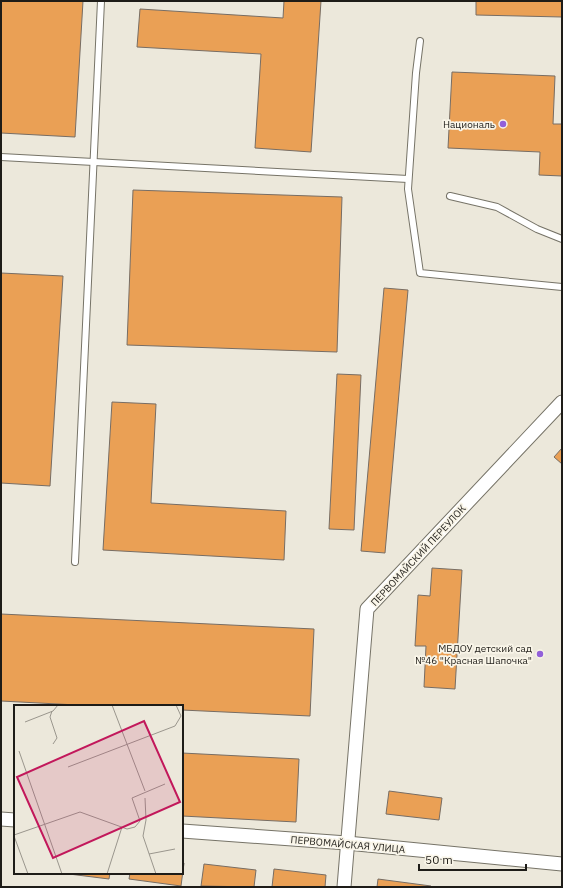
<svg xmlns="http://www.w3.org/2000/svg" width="563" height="888" font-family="'IBM Plex Sans',sans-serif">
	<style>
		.building { fill: #eaa055; stroke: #776d64 }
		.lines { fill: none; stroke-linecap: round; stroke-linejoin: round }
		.lane-casing { stroke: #767367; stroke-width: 8 }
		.street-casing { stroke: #767367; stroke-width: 15 }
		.lane { stroke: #fff; stroke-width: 6 }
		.street { stroke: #fff; stroke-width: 13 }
		.poi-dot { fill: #9260d9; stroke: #f9f5e8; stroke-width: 1.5 }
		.labels { text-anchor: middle; stroke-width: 3.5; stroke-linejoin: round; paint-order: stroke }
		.poi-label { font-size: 10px; fill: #1e1c18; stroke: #f9f5e8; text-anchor: end }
		.street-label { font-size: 10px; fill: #1e1c18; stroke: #f9f5e8 }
		.inset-road { fill: none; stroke: #9a968d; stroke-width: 1 }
		.view { fill: #c2185b; fill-opacity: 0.15; stroke: #c2185b; stroke-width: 2 }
		.inset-edge { fill: none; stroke: #1e1c18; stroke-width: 2 }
	</style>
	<rect width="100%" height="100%" fill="#ece8db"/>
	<g class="building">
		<polygon points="1,1 83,1 75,137 1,133"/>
		<polygon points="284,1 321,1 311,152 255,148 261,54 137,47 140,9 283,18"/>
		<polygon points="476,1 562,1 562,17 476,15"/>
		<polygon points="452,72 555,76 553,124 562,124 562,176 539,175 540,152 448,148"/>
		<polygon points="133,190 342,197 337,352 127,345"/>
		<polygon points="1,273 63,276 50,486 1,483"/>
		<polygon points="384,288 408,290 385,553 361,551"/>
		<polygon points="337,374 361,375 354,530 329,529"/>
		<polygon points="112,402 156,404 151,503 286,511 284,560 103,550"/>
		<polygon points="562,448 562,464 554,457"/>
		<polygon points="432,568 462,570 455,689 424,687 426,646 415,646 418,595 430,596"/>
		<polygon points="1,614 314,629 310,716 182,710 182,706 96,706 1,701"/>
		<polygon points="182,753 299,759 296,822 182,816"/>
		<polygon points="389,791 442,798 439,820 386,814"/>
		<polygon points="182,863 184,863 181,886 129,879 130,873 182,873"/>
		<polygon points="204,864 256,870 254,887 201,886"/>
		<polygon points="274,869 326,875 325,887 272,887"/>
		<polygon points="61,873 110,873 109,879"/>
		<polygon points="378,879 431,886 430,887 377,887"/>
	</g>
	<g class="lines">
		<g class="lane-casing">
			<g id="lane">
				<polyline points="420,41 416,73 408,189 420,273 562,287"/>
				<polyline points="1,157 408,179"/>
				<polyline points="450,196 497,207 537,229 562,239"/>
				<polyline points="75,562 101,1"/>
			</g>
		</g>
		<g class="street-casing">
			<g id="street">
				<polyline points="1,819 15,820"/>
				<polyline points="182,831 347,843 562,864"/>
				<polyline points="344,887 367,609 562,402"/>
			</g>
		</g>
		<use href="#lane" class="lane"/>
		<use href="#street" class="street"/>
	</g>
	<g class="poi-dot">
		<circle cx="503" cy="124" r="4"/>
		<circle cx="540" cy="654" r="4"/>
	</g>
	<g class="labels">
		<g class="poi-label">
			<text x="495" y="128">Националь</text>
			<text x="532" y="652">МБДОУ детский сад<tspan x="532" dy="12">№46 "Красная Шапочка"</tspan></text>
		</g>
		<g class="street-label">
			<text transform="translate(418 555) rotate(-47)" y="4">ПЕРВОМАЙСКИЙ ПЕРЕУЛОК</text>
			<text transform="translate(348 844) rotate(5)" y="4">ПЕРВОМАЙСКАЯ УЛИЦА</text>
		</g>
	</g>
	<g transform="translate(14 705)">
		<rect width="169" height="169" fill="#ece8db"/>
		<path class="inset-road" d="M98 0 131 86M38 6 36 12 43 33 39 39M11 17 39 6 44 0M5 46 48 169M54 62 161 21 167 11 162 0M131 93 132 115 129 131 142 169M0 130 66 107 113 124 121 122 126 116 118 93 151 79M0 131 14 169M135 149 161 144M93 169 108 122"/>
		<path class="view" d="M130 16 166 97 39 153 3 72Z"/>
		<rect width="169" height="169" class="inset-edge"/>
	</g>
	<rect width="563" height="888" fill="none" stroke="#1e1c18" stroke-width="4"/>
	<path d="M419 864v6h107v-6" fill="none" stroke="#1e1c18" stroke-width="2"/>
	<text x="425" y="864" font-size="12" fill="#1e1c18" stroke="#f9f5e8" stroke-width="3" paint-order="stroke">50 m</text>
</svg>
